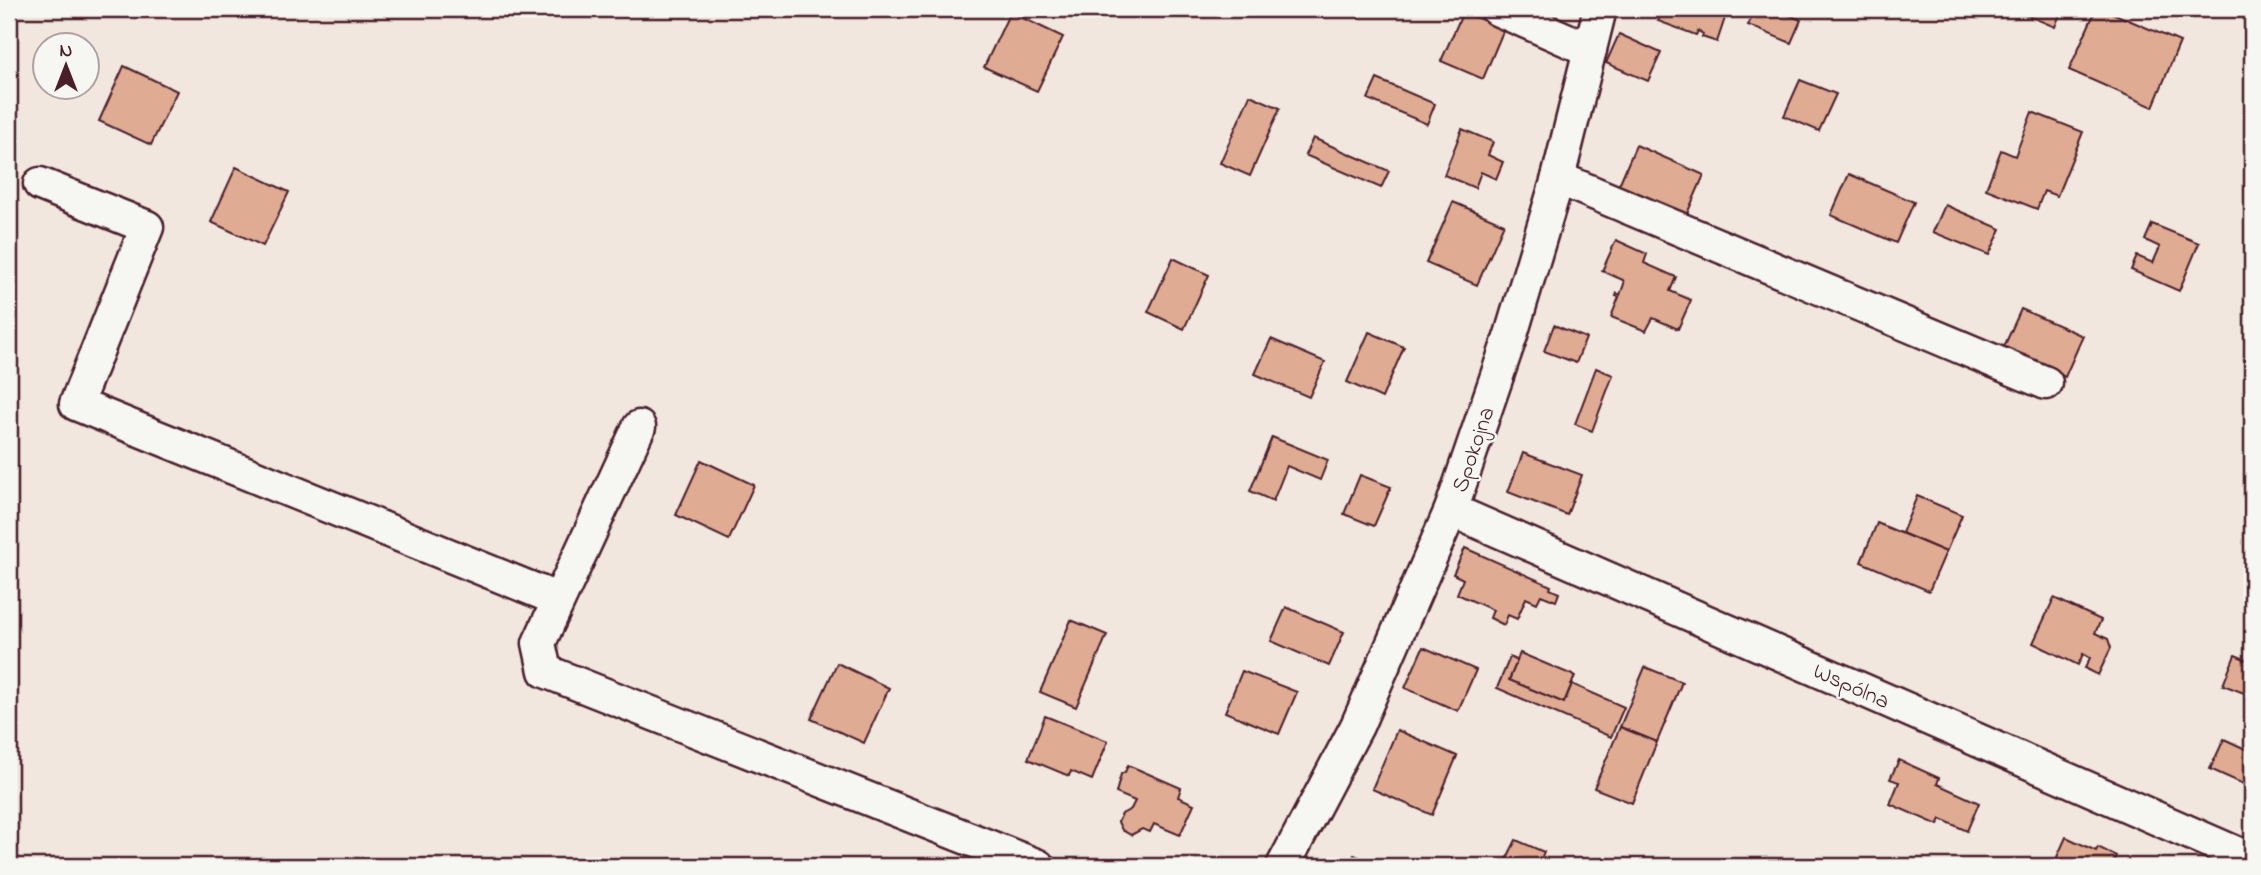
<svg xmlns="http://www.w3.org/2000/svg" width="2261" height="875" font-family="'Indie Flower',sans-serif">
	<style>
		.building { fill: #dfab93; stroke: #4a1f2b; stroke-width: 2 }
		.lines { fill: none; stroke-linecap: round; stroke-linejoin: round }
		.minor-casing { stroke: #4a1f2b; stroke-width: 37 }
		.minor { stroke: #f6f6f2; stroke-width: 32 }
		.labels { text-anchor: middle; stroke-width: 5; stroke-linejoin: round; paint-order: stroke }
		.street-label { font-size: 23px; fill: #4a1f2b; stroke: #f6f6f2 }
	</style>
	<rect width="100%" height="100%" fill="#f1e7df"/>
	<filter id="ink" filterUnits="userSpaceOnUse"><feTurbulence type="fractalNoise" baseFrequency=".0143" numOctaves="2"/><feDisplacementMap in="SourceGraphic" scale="14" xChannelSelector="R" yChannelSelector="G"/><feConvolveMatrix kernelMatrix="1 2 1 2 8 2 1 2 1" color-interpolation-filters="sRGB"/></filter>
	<g filter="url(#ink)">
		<g class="building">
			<polygon points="1663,9 1717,9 1727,12 1717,42 1702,37 1703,34 1698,31 1696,35 1658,21"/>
			<polygon points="1756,9 1776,9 1801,20 1791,43 1748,25"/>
			<polygon points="1950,9 1973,9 1970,17"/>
			<polygon points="2012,9 2062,9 2055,27"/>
			<polygon points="2096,9 2103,9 2180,42 2153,107 2069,70"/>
			<polygon points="1010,12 1063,37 1037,91 984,67"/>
			<polygon points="1463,12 1504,29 1483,79 1441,61"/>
			<polygon points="1619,34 1661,53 1648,81 1606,63"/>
			<polygon points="124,66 177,91 151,145 99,121"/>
			<polygon points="1377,79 1435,104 1427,124 1368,99"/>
			<polygon points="1800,80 1836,94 1819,131 1784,116"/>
			<polygon points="1250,95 1280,108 1250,176 1220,163"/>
			<polygon points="2032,112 2083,132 2057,196 2044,191 2037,209 1986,189 2001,150 2015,156"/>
			<polygon points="1462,129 1493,142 1488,155 1503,162 1496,179 1481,172 1475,188 1444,175"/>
			<polygon points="1313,138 1389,171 1381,188 1305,155"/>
			<polygon points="1636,145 1704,175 1686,216 1618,187"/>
			<polygon points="236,167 289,192 263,246 211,222"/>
			<polygon points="1849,174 1914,202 1896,243 1831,215"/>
			<polygon points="1453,202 1504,224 1477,285 1426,263"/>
			<polygon points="1945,205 2001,229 1989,255 1933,232"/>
			<polygon points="2152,224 2199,243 2179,291 2131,270 2137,256 2153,263 2160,247 2145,240"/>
			<polygon points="1616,240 1647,254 1644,263 1676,277 1670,291 1691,300 1678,329 1653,318 1646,331 1611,317 1619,297 1616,296 1617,293 1620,295 1624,284 1623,280 1602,271"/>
			<polygon points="1173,258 1209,275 1184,329 1148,312"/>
			<polygon points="2021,309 2083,336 2065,377 2003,349"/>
			<polygon points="1554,325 1586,338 1576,363 1544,351"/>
			<polygon points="1369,332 1404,347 1382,398 1347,382"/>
			<polygon points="1271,339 1325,362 1309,397 1255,374"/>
			<polygon points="1596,368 1613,375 1592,431 1575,424"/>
			<polygon points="1272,437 1328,460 1320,480 1287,466 1273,501 1250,491"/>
			<polygon points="1523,453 1582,475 1567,515 1508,492"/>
			<polygon points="701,460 754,485 729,540 676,515"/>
			<polygon points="1360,475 1391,487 1374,526 1344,514"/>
			<polygon points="1917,496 1962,515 1946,552 1902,533"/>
			<polygon points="1877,523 1946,552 1929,591 1861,562"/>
			<polygon points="1465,548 1551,586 1550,589 1559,593 1556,601 1541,595 1537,603 1526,598 1517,619 1508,615 1504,625 1490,618 1493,610 1457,594 1463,579 1453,574"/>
			<polygon points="2054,598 2101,620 2095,633 2108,639 2111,648 2098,675 2085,668 2090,658 2083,654 2078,665 2033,643"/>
			<polygon points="1286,607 1344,632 1329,666 1271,641"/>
			<polygon points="1071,620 1107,635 1076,707 1040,692"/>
			<polygon points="1423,647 1476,670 1458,711 1405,688"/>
			<polygon points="1520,653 1575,676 1564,703 1509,680"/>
			<polygon points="2235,655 2252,662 2252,696 2223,685"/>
			<polygon points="1510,657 1517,661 1509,680 1564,703 1572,684 1624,707 1611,737 1497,688"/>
			<polygon points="837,663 889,688 864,743 811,719"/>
			<polygon points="1645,667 1682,682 1657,742 1620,727"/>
			<polygon points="1242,671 1297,692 1279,734 1225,712"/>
			<polygon points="1045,716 1108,741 1092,780 1071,771 1069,776 1028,759"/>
			<polygon points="1620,727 1657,742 1632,803 1594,788"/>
			<polygon points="1397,730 1457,756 1432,815 1372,789"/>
			<polygon points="2224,739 2252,752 2252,788 2210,769"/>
			<polygon points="1899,760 1939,778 1937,784 1979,803 1967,831 1941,819 1938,825 1890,804 1899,782 1890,779"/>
			<polygon points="1128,765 1181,788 1178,797 1194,804 1180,835 1154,824 1150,832 1142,829 1131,835 1122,830 1118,822 1122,814 1131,809 1135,801 1116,793 1121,774 1125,772"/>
			<polygon points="2066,837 2096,851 2098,847 2116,856 2111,866 2053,866"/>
			<polygon points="1516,840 1544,852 1538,866 1503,866"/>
			<polygon points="1354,855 1380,866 1349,866"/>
		</g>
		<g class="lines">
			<g class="minor-casing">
				<g id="minor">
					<polyline points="1497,9 1590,50"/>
					<polyline points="1558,178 2046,383"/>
					<polyline points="40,184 147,227 76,404 557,599"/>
					<polyline points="639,427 539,643 545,671 1038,866"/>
					<polyline points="1451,510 2252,860"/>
					<polyline points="1283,866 1357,726 1451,510 1511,335 1558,178 1600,9"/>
				</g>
			</g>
			<use href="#minor" class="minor"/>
		</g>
	</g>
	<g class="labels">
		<g class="street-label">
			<text transform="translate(1472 449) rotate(-71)" y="8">Spokojna</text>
			<text transform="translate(1852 685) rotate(24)" y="8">Wspólna</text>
		</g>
	</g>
	<rect width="2261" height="875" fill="none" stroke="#f6f6f2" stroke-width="35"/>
	<rect x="18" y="18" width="2226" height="840" fill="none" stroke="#4a1f2b" stroke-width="2.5" filter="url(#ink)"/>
	<g transform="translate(66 66)"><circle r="33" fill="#f6f6f2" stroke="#b1a0a2" stroke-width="2"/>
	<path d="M0-5L12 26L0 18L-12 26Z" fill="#4a1f2b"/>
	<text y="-10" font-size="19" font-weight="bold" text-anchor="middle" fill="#4a1f2b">N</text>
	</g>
</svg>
